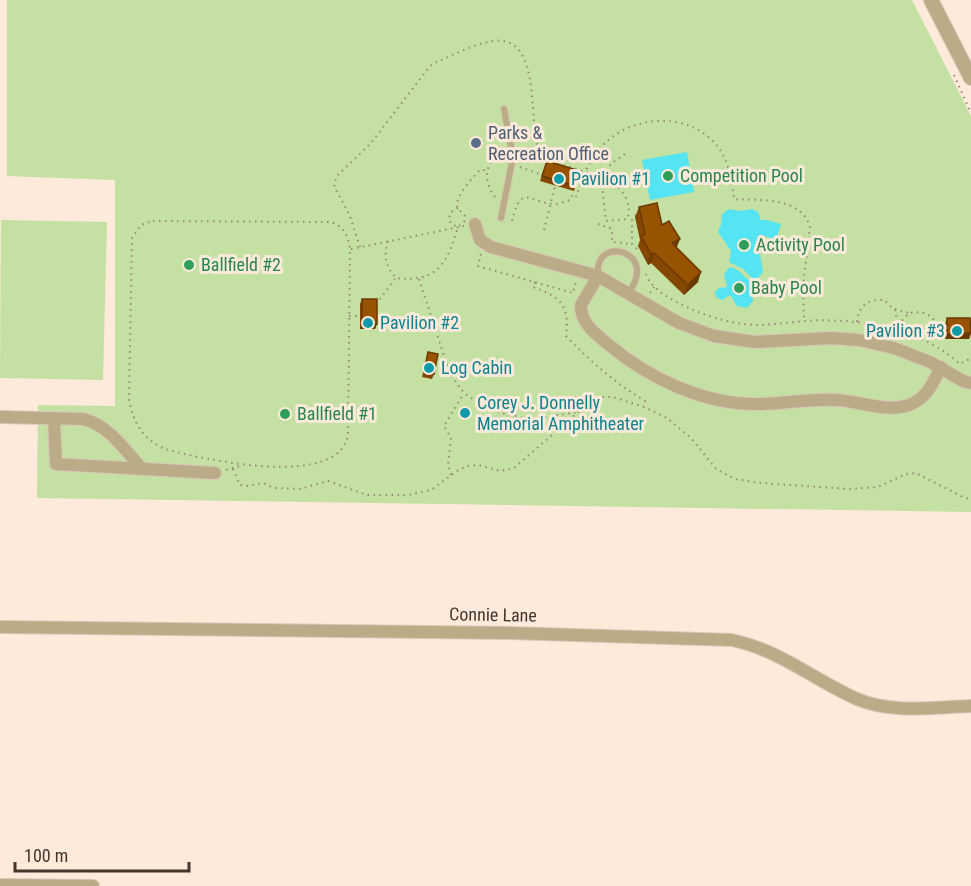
<svg xmlns="http://www.w3.org/2000/svg" width="971" height="886" font-family="'Roboto Condensed',sans-serif">
	<style>
		.green { fill: #c4e0a2 }
		.water { fill: #55e4f1 }
		.lines { fill: none; stroke-linecap: round; stroke-linejoin: round }
		.service-casing { stroke: #d8c6b7; stroke-width: 8 }
		.minor-casing { stroke: #d8c6b7; stroke-width: 14 }
		.tertiary-casing { stroke: #d8c6b7; stroke-width: 16 }
		.path { stroke: #97887b; stroke-width: 2; stroke-dasharray: 1.5 4.5; stroke-linecap: butt }
		.service { stroke: #baac86; stroke-width: 6 }
		.minor { stroke: #baac86; stroke-width: 12 }
		.tertiary { stroke: #baac86; stroke-width: 14 }
		.wall { fill: #834700 }
		.shaded-wall { fill: #6a3a00 }
		.building { fill: #985300; stroke: #6a3a00; stroke-width: 1.5 }
		.service-dot { fill: #5c6f8a; stroke: #fdeada; stroke-width: 2 }
		.leisure-dot { fill: #2e9e5b; stroke: #fdeada; stroke-width: 2 }
		.culture-dot { fill: #0f9aa8; stroke: #fdeada; stroke-width: 2 }
		.labels { text-anchor: middle; stroke-width: 6; stroke-linejoin: round; paint-order: stroke }
		.service-label { font-size: 18px; fill: #4e5e75; stroke: #fdeada; text-anchor: start }
		.leisure-label { font-size: 18px; fill: #27864d; stroke: #fdeada; text-anchor: start }
		.culture-label { font-size: 18px; fill: #0d838f; stroke: #fdeada; text-anchor: start }
		.street-label { font-size: 18px; fill: #43362c; stroke: #fdeada }
	</style>
	<rect width="100%" height="100%" fill="#fdeada"/>
	<g class="green">
		<polygon points="7,0 912,0 971,116 971,512 37,498 38,405 115,406 115,180 7,176"/>
		<polygon points="1,220 107,222 103,380 0,378"/>
	</g>
	<g class="water">
		<polygon points="687,152 694,192 650,200 642,160"/>
		<polygon points="729,209 740,211 752,209 758,212 761,220 767,220 781,224 776,240 764,236 760,254 763,272 758,278 752,278 743,269 729,262 731,251 718,232 721,225 722,214"/>
		<path d="M730 267C742 269 744 281 756 283L752 288 753 301 747 308 737 306 730 295 722 300 716 297 715 292 719 288 727 287 724 274Z"/>
	</g>
	<g class="lines">
		<g class="service-casing">
			<g id="service">
				<polyline points="501,218 513,157 504,109"/>
				<path d="M598 276C593 233 661 251 628 293"/>
			</g>
		</g>
		<g class="minor-casing">
			<g id="minor">
				<polyline points="475,224 480,240 491,247 598,276 679,323 714,336 755,342 831,338 859,340 894,348 930,362 963,381 971,383"/>
				<path d="M598 276 581 305C580 323 596 334 609 345 650 379 705 405 759 404 785 404 811 398 837 400 860 401 886 413 909 405 927 398 933 383 941 367"/>
				<path d="M0 417 84 419C109 426 125 450 142 469"/>
				<polyline points="54,419 56,464 215,473"/>
				<path d="M0 627 510 633 732 640C780 650 814 680 857 699 892 714 934 707 971 706"/>
				<polyline points="0,885 93,886"/>
			</g>
		</g>
		<g class="tertiary-casing">
			<polyline id="tertiary" points="931,0 971,78"/>
		</g>
		<g class="path">
			<polyline points="954,75 971,113"/>
			<path d="M625 154 612 163 601 177 606 221 627 219C630 213 629 207 627 201 621 182 602 178 585 172 591 161 597 150 606 142 637 114 691 112 718 147 729 162 732 180 734 199 761 201 799 196 810 226L803 286 804 321"/>
			<polyline points="520,167 542,175"/>
			<path d="M495 197C485 183 483 167 497 156L504 158"/>
			<path d="M458 208 451 212 449 218 451 224 458 227 464 222 465 216C463 213 460 211 458 209 452 199 474 176 480 170H486"/>
			<polyline points="636,215 632,219 632,244 639,251"/>
			<path d="M153 221 331 222C344 227 348 235 350 249L348 435C339 490 201 459 165 449 143 439 133 423 129 399L132 238 141 225Z"/>
			<path d="M512 221C522 182 528 203 555 204 560 204 565 201 570 200L574 191"/>
			<polyline points="598,224 612,229 612,242 632,244"/>
			<polyline points="544,230 555,186"/>
			<path d="M388 241C383 257 386 266 396 278 438 283 447 263 458 227"/>
			<path d="M360 247 350 216 335 188 334 184 337 176 371 143 430 66 437 62C455 54 474 44 493 41 533 35 531 93 534 120 535 132 534 145 543 154 553 164 573 167 585 172L576 197"/>
			<polyline points="351,249 464,226"/>
			<polyline points="481,254 478,266 573,293 576,281"/>
			<path d="M646 274C650 286 662 294 675 301 701 315 728 324 758 325 770 325 782 323 795 322 818 319 841 320 864 323 900 328 933 340 960 364L971 358"/>
			<polyline points="419,279 450,374 464,393 483,406 505,414 525,418 540,418 577,412"/>
			<path d="M535 282 533 287C561 297 570 306 566 336 591 362 615 383 645 401L644 407"/>
			<polyline points="650,293 654,287"/>
			<polyline points="376,304 396,278"/>
			<polyline points="895,309 909,313"/>
			<polyline points="349,316 360,316"/>
			<path d="M857 322C859 306 867 299 884 300L896 311 897 329"/>
			<path d="M898 325 909 313C925 310 934 315 939 330L930 340"/>
			<polyline points="233,469 240,485 246,486 263,483 274,488 300,489 328,481 367,495 408,495 431,490 457,471 467,466 478,465 501,471 514,468 590,402 599,397 613,397 644,407 667,418 692,439 716,469 735,479 760,483 850,489 878,487 906,474 916,473 965,498 971,499"/>
			<polyline points="226,470 243,465"/>
			<polyline points="451,475 448,465 451,438 444,426 464,393"/>
		</g>
		<use href="#service" class="service"/>
		<use href="#minor" class="minor"/>
		<use href="#tertiary" class="tertiary"/>
	</g>
	<g class="wall">
		<polygon points="547,161 580,171 574,191 540,181"/>
		<polygon points="639,207 680,239 676,248 698,282 684,295 651,263 648,265 638,246 640,240 635,217"/>
		<polygon points="362,299 377,324 375,329 360,329 360,304"/>
		<polygon points="947,318 971,333 969,339 945,339 945,324"/>
		<polygon points="428,352 434,374 432,379 422,377"/>
	</g>
	<g class="shaded-wall">
		<polygon points="680,239 676,249 672,243"/>
		<polygon points="654,253 651,263 648,265 651,254"/>
		<polygon points="701,272 698,282 684,295 688,285"/>
		<polygon points="362,324 377,324 375,329 360,329"/>
		<polygon points="971,333 969,339 945,339 947,334"/>
	</g>
	<g class="building">
		<polygon points="547,161 580,171 575,186 542,176"/>
		<polygon points="657,203 662,225 669,221 680,239 672,243 701,272 688,285 654,253 651,254 641,236 645,234 639,207"/>
		<rect x="362" y="299" width="15" height="25"/>
		<polygon points="947,318 970,318 971,333 947,334"/>
		<polygon points="428,352 438,354 434,374 424,372"/>
	</g>
	<circle class="service-dot" cx="476" cy="143" r="6"/>
	<g class="leisure-dot">
		<circle cx="668" cy="176" r="6"/>
		<circle cx="744" cy="245" r="6"/>
		<circle cx="189" cy="265" r="6"/>
		<circle cx="739" cy="288" r="6"/>
		<circle cx="285" cy="414" r="6"/>
	</g>
	<g class="culture-dot">
		<circle cx="559" cy="179" r="6"/>
		<circle cx="368" cy="323" r="6"/>
		<circle cx="957" cy="331" r="6"/>
		<circle cx="429" cy="368" r="6"/>
		<circle cx="465" cy="413" r="6"/>
	</g>
	<g class="labels">
		<g class="service-label">
			<text x="488" y="139">Parks &amp;<tspan x="488" dy="21">Recreation Office</tspan></text>
		</g>
		<g class="leisure-label">
			<text x="680" y="182">Competition Pool</text>
			<text x="756" y="251">Activity Pool</text>
			<text x="201" y="271">Ballfield #2</text>
			<text x="751" y="294">Baby Pool</text>
			<text x="297" y="420">Ballfield #1</text>
		</g>
		<g class="culture-label">
			<text x="571" y="185">Pavilion #1</text>
			<text x="380" y="329">Pavilion #2</text>
			<text x="945" y="337" text-anchor="end">Pavilion #3</text>
			<text x="441" y="374">Log Cabin</text>
			<text x="477" y="409">Corey J. Donnelly<tspan x="477" dy="21">Memorial Amphitheater</tspan></text>
		</g>
		<g class="street-label">
			<text transform="translate(493 615) rotate(1)" y="6">Connie Lane</text>
		</g>
	</g>
	<path d="M15 862v9h174v-9" fill="none" stroke="#43362c" stroke-width="3"/>
	<text x="24" y="862" font-size="18" fill="#43362c" stroke="#fdeada" stroke-width="4.5" paint-order="stroke">100 m</text>
</svg>
